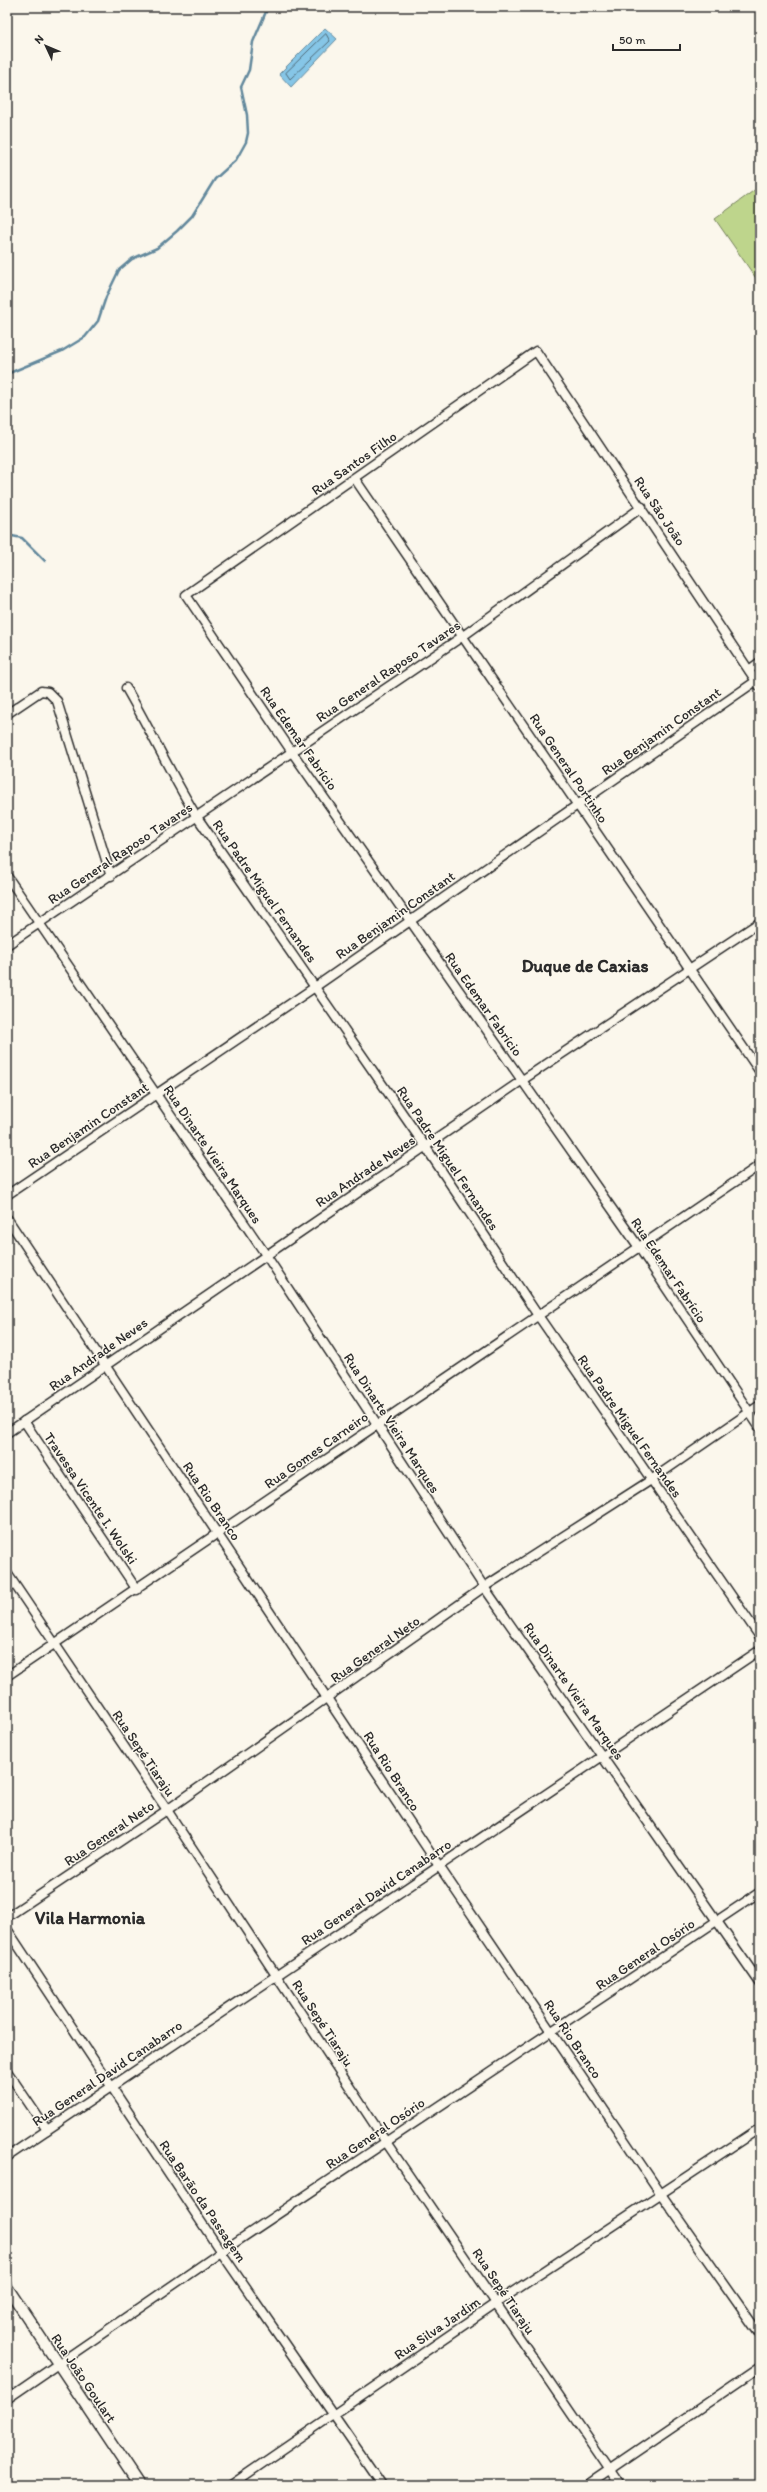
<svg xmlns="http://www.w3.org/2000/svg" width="767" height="2492" font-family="Itim,sans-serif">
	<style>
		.green { fill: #bed58c; stroke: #74805c }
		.water { fill: #86c6e7; stroke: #62889c }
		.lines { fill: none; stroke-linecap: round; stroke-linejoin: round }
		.shore { stroke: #4f6976; stroke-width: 1 }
		.stream { stroke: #62889c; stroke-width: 2.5 }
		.minor-casing { stroke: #2b2b2b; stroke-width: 11 }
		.tertiary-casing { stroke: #2b2b2b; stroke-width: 13 }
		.minor { stroke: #fbf7ec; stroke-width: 8 }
		.tertiary { stroke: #fbf7ec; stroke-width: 10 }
		.labels { text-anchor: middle; stroke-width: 3; stroke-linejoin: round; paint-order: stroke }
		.street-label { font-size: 14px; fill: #2b2b2b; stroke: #fbf7ec }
		.district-label { font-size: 18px; font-weight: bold; fill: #2b2b2b; stroke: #fbf7ec }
	</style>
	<rect width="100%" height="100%" fill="#fbf7ec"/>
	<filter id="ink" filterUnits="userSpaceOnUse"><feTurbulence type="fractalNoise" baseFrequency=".025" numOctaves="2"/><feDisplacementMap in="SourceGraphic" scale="8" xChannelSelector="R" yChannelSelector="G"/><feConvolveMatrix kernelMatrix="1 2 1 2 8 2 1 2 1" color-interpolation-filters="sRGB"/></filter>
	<g filter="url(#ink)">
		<polygon class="green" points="760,186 760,284 715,219"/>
		<polygon class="water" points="325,28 337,39 291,87 279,74"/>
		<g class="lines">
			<polygon class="shore" points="326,34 330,41 290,79 286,73"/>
			<g class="stream">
				<polyline points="7,374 62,351 85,337 98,321 106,297 119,270 132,259 157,248 177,231 192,216 215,179 236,160 246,142 248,133 247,115 241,87 249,70 253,42 268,7"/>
				<polyline points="7,535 22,538 45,561"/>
			</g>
			<g class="minor-casing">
				<g id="minor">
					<polyline points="355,479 760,1072"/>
					<polyline points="749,670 760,662"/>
					<polyline points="760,687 536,351 186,595 292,752 638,1246 760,1428"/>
					<path d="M126 688C151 731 171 775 197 817L425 1146 537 1314 760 1637"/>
					<polyline points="7,714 41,691 48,692 57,701 111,876"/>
					<polyline points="7,876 266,1255 484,1587 760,1983"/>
					<polyline points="7,945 463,636 642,507"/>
					<polyline points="7,1195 315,987 756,681"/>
					<polyline points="7,1218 439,1866 661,2194 760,2335"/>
					<polyline points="24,1421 137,1590"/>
					<polyline points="7,1433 521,1081 760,922"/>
					<polyline points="7,1573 167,1810 386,2142 620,2485"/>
					<polyline points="7,1676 760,1165"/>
					<polyline points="7,1917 167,1810 484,1587 651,1480 760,1405"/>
					<polyline points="7,1929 221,2252 382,2485"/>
					<polyline points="7,2071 47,2130"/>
					<polyline points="7,2157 760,1650"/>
					<polyline points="7,2399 221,2252 760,1892"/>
					<polyline points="231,2485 496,2303 760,2128"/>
					<polyline points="587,2485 760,2367"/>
				</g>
			</g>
			<g class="tertiary-casing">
				<polyline id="tertiary" points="7,2287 139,2485"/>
			</g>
			<use href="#minor" class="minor"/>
			<use href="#tertiary" class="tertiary"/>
		</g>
	</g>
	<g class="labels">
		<g class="street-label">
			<text transform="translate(354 463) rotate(-35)" y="5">Rua Santos Filho</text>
			<text transform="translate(660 511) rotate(56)" y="5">Rua São João</text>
			<text transform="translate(388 671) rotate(-34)" y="5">Rua General Raposo Tavares</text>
			<text transform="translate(661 731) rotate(-35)" y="5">Rua Benjamin Constant</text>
			<text transform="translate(299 738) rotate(55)" y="5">Rua Edemar Fabrício</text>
			<text transform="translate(569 768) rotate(56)" y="5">Rua General Portinho</text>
			<text transform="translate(120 853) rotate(-34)" y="5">Rua General Raposo Tavares</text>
			<text transform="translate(265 891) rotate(55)" y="5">Rua Padre Miguel Fernandes</text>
			<text transform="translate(395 915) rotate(-35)" y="5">Rua Benjamin Constant</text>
			<text transform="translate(484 1004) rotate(55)" y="5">Rua Edemar Fabrício</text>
			<text transform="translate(88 1125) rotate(-34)" y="5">Rua Benjamin Constant</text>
			<text transform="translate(213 1154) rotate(56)" y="5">Rua Dinarte Vieira Marques</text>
			<text transform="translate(448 1158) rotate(56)" y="5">Rua Padre Miguel Fernandes</text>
			<text transform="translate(365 1171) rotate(-34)" y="5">Rua Andrade Neves</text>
			<text transform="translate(669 1270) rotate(56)" y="5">Rua Edemar Fabrício</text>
			<text transform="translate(98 1354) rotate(-35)" y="5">Rua Andrade Neves</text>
			<text transform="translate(392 1423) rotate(57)" y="5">Rua Dinarte Vieira Marques</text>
			<text transform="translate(630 1426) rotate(55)" y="5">Rua Padre Miguel Fernandes</text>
			<text transform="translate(316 1450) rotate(-35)" y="5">Rua Gomes Carneiro</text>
			<text transform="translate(91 1498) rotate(56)" y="5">Travessa Vicente I. Wolski</text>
			<text transform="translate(212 1501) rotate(56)" y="5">Rua Rio Branco</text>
			<text transform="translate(375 1649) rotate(-35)" y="5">Rua General Neto</text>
			<text transform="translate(574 1691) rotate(55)" y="5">Rua Dinarte Vieira Marques</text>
			<text transform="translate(144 1753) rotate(56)" y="5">Rua Sepé Tiaraju</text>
			<text transform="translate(392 1771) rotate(57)" y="5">Rua Rio Branco</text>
			<text transform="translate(109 1833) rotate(-34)" y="5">Rua General Neto</text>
			<text transform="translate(376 1892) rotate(-34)" y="5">Rua General David Canabarro</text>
			<text transform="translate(645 1954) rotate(-34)" y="5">Rua General Osório</text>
			<text transform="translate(323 2023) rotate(57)" y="5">Rua Sepé Tiaraju</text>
			<text transform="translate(573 2039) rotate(56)" y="5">Rua Rio Branco</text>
			<text transform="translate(107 2073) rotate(-34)" y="5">Rua General David Canabarro</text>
			<text transform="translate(375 2133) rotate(-34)" y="5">Rua General Osório</text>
			<text transform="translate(203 2201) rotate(56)" y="5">Rua Barão da Passagem</text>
			<text transform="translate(504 2291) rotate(56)" y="5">Rua Sepé Tiaraju</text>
			<text transform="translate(437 2328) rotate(-34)" y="5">Rua Silva Jardim</text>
			<text transform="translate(84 2378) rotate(56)" y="5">Rua João Goulart</text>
		</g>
		<g class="district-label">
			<text x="585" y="972">Duque de Caxias</text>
			<text x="90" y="1924">Vila Harmonia</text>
		</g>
	</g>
	<rect width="767" height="2492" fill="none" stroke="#fbf7ec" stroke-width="24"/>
	<rect x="12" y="12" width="743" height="2468" fill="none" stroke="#2b2b2b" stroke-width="1.5" filter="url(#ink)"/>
	<g transform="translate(46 46) rotate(314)" stroke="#fbf7ec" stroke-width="3" paint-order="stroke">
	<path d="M0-3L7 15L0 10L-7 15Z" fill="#2b2b2b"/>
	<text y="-6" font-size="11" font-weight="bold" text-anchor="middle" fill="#2b2b2b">N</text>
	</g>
	<path d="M613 44v6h67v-6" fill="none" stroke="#2b2b2b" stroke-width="2"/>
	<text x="619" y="44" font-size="12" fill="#2b2b2b" stroke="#fbf7ec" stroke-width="3" paint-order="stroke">50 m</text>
</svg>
